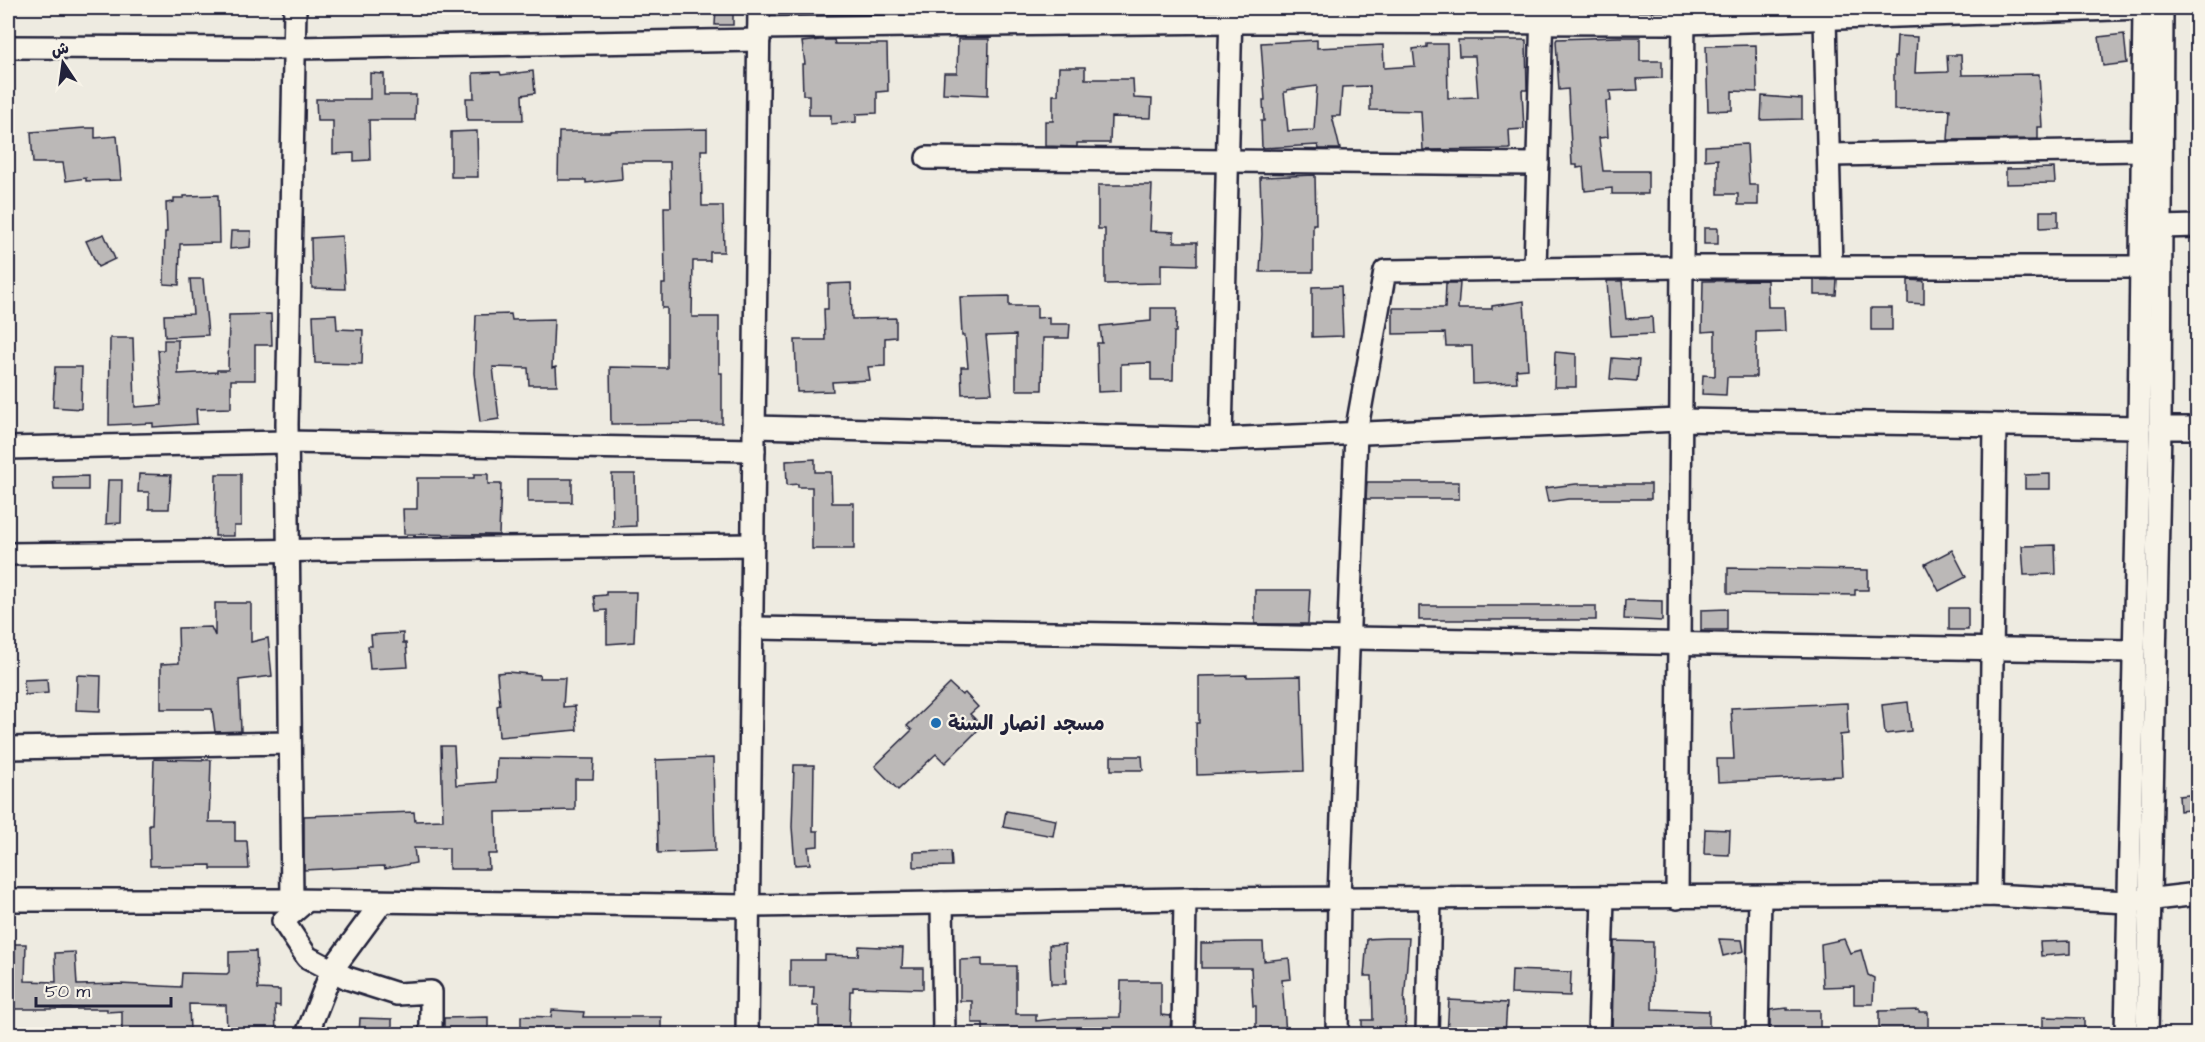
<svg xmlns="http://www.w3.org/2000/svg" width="2205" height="1042" font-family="'Architects Daughter','Playpen Sans Arabic',sans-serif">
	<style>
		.building { fill: #bbb8b7; stroke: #22223b; stroke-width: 1.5; fill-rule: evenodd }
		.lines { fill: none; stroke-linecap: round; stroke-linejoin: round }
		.minor-casing { stroke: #22223b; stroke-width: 26 }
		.minor { stroke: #f7f3e8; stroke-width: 21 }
		.poi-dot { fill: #1f6fb2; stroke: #f7f3e8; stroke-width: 2 }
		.labels { text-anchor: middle; stroke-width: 4.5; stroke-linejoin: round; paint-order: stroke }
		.poi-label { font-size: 20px; font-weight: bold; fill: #22223b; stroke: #f7f3e8; text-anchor: start }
	</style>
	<rect width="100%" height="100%" fill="#eeebe1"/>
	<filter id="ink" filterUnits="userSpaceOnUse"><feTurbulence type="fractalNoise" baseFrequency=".0167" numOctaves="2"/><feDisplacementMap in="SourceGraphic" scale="12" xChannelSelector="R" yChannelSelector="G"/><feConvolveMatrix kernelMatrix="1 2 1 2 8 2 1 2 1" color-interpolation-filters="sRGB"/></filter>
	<g filter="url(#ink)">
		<g class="building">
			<polygon points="716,8 733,8 733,25 715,25"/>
			<polygon points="2124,34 2127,63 2103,66 2099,37"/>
			<polygon points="1897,36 1917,37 1915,73 1948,72 1947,55 1961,55 1962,75 2039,74 2042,127 2038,127 2038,139 1948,140 1950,109 1894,110 1894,57 1896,57"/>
			<polygon points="1618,37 1640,37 1640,61 1662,61 1662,78 1637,79 1638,90 1610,91 1611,101 1606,101 1608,137 1599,138 1603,171 1648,171 1648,194 1612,194 1612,188 1585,191 1583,167 1577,168 1577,165 1572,165 1568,89 1559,90 1556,41 1557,39"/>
			<polygon points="958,39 989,39 988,95 943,93 944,73 957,73"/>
			<polygon points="820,40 834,40 835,44 887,44 888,91 877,92 877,113 856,114 856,122 831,124 831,115 809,115 809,95 803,95 802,64 805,64 802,42"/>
			<path d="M1317 40V48L1383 45 1384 68 1415 66 1413 49 1427 47V44H1447L1448 98 1478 97 1475 56H1459L1458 40H1526L1527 90H1522L1524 129 1509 130 1510 149 1423 150 1421 111 1370 110V86L1342 87 1340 116H1332L1340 149H1319L1318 145 1262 148 1261 121H1264L1263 100H1265L1261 43ZM1317 86 1314 130 1288 131 1284 92H1287V90Z"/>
			<polygon points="1756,45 1757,92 1732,91 1732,110 1708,111 1706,46"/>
			<polygon points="1059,67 1085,67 1085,79 1133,79 1134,98 1152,99 1151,118 1111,117 1110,143 1077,143 1077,147 1045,146 1045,121 1053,121 1053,95 1058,95"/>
			<polygon points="533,71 535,93 522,95 523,120 467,120 466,98 474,98 473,73 500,72 501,75"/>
			<polygon points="370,73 384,74 384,95 416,95 415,120 369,120 370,160 354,161 354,153 333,154 333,121 317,121 316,99 370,99"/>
			<polygon points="1762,96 1802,99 1802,119 1761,120"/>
			<polygon points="85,128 95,128 95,138 117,136 121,180 86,181 86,178 66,181 63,163 33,163 31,132"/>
			<polygon points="707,129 707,150 701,150 702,206 723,206 724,252 710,252 710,261 693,261 692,317 719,317 719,373 722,373 722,423 611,424 610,367 667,368 667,308 662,308 662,284 665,284 664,207 671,207 670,162 621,162 622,179 586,183 586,180 558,180 559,132 611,132 611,131"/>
			<polygon points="477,131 478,177 451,177 451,132"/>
			<polygon points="1747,144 1749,185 1758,185 1758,205 1738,205 1738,194 1718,194 1718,159 1705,160 1705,146"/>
			<polygon points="2054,168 2055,183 2006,184 2006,169"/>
			<polygon points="1315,175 1316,224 1313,224 1313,272 1260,272 1262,234 1260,177"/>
			<polygon points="1098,185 1152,185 1150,231 1174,232 1174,242 1197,242 1197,265 1161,264 1161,283 1105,284 1105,229 1098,229"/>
			<polygon points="218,195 219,243 180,244 179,285 164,284 165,232 167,232 166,203 174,202 174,198 184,198 184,196"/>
			<polygon points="2040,211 2058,211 2058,227 2040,228"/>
			<rect x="1704" y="228" width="14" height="16"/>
			<polygon points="231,231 251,231 250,247 230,249"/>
			<polygon points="104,234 115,259 98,267 86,241"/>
			<polygon points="342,236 345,289 312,288 311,238"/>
			<polygon points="190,279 203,279 208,335 165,337 164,315 193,314"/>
			<polygon points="1767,280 1768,307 1784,307 1785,331 1756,332 1756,377 1727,377 1726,395 1702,394 1703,375 1715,376 1715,331 1702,332 1703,281"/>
			<polygon points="1814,280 1837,280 1836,295 1814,295"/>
			<polygon points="1908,280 1924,281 1924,304 1908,303"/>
			<polygon points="1607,281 1622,281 1626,319 1652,317 1653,334 1611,336"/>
			<polygon points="851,283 852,319 896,318 896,337 885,338 885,366 868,367 870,380 832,382 833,391 797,392 795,340 825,340 824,309 828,309 828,284"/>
			<polygon points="1446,283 1460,283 1458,309 1492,309 1492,306 1524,301 1528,369 1516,370 1517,382 1473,384 1472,346 1446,346 1445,333 1393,334 1393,308 1445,308"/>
			<polygon points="1341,286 1343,336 1312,337 1312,287"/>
			<polygon points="1009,296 1009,306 1037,306 1037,318 1049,317 1049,324 1070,324 1069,338 1043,338 1042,390 1016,390 1016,335 986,336 992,393 962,394 961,367 968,367 965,336 962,336 960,297"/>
			<polygon points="1151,308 1177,308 1176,332 1174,332 1173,380 1151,380 1151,363 1121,364 1121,391 1098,392 1097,343 1102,343 1100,326 1151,321"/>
			<rect x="1871" y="308" width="21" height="22"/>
			<polygon points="271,314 272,345 255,345 255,380 231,380 231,408 196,409 197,424 153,427 153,423 109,425 110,338 133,338 135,407 162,405 158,350 164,350 164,340 178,340 178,374 217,372 217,370 228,370 229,315"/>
			<polygon points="336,314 337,329 363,330 362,364 315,363 313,315"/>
			<polygon points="511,314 512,320 554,319 552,368 556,367 557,385 529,385 528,368 493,367 499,419 480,422 474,373 476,315"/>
			<polygon points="1555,352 1576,354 1576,387 1554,387"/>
			<polygon points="1612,358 1639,360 1637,381 1610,379"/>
			<polygon points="55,367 82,367 81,409 53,407"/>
			<polygon points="815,459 815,472 831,472 832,503 854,503 854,549 812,549 812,487 798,487 798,484 787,485 786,461"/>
			<polygon points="139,474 171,475 169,509 149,509 149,492 138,492"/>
			<polygon points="216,474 241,474 241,526 234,526 234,536 215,536"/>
			<polygon points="474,474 488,474 488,484 501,484 499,535 404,534 403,509 417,509 417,478 474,478"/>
			<polygon points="612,474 635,474 636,526 613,527"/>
			<polygon points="2050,474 2050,489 2025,489 2025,475"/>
			<polygon points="88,476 88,490 54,490 53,477"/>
			<rect x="528" y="479" width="44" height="23"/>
			<polygon points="108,480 122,480 121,523 106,524"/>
			<polygon points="1367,482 1459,482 1459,499 1366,499"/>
			<polygon points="1576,484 1651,484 1651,499 1568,499 1548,502 1545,488"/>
			<polygon points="2055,545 2056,574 2024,575 2022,546"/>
			<polygon points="1952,550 1966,577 1939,591 1925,564"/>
			<polygon points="1728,568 1868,570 1868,590 1855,590 1855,595 1728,593"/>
			<polygon points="1255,590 1310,590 1308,624 1255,624"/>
			<polygon points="606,592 636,592 634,642 607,644 607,610 596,611 594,596 606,595"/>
			<polygon points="1625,600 1662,601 1662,621 1624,619"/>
			<polygon points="215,603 251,603 251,642 268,638 272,676 239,680 241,731 215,732 212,709 161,709 161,664 179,663 178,628 211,627 215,636"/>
			<rect x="1419" y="606" width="177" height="14"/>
			<rect x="1949" y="608" width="19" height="22"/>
			<polygon points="1727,609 1727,630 1701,630 1701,610"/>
			<polygon points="403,633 403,643 406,643 408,667 370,669 368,646 372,646 371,635"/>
			<polygon points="507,672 540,675 539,678 565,678 563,707 575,706 577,730 499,737 497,706 500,705 497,673"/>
			<polygon points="77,675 101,676 100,711 76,710"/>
			<polygon points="1247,675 1247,677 1301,676 1304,771 1197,775 1196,723 1199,723 1199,676"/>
			<polygon points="47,679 48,693 25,695 24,680"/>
			<polygon points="950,684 962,695 965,693 978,707 970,714 982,726 945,763 936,754 898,790 875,766 912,730 907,726"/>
			<polygon points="1908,702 1911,731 1885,734 1882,705"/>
			<polygon points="1847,703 1848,734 1840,735 1842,776 1718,782 1717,759 1734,759 1731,708"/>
			<polygon points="441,746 454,746 456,785 496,782 497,758 594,759 593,779 575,779 575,810 496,812 497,854 488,854 489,869 449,869 449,848 414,848 416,863 385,869 384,866 304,870 304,816 414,812 415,821 443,820"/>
			<polygon points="1111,756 1142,756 1143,770 1111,770"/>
			<polygon points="713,758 715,851 658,853 656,760"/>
			<polygon points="154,759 211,760 209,822 235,822 235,841 247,841 249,869 211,869 211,865 150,866 149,824 152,824"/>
			<polygon points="794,765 814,765 813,831 818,831 818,846 808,847 810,864 795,865 792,827"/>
			<polygon points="2198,794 2198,809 2180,811 2179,796"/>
			<polygon points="1006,811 1056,820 1053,836 1003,827"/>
			<polygon points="1705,829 1730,830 1729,855 1704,854"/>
			<polygon points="951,851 952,866 914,867 914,852"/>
			<polygon points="1386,938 1409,938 1404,1002 1405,1002 1406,1035 1362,1035 1362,1020 1373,1020 1372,976 1364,976 1367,939"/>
			<polygon points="1719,939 1742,940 1744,951 1723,956"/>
			<polygon points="1844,939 1850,953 1861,950 1868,975 1874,978 1873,1004 1854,1004 1854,986 1823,987 1821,944"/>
			<polygon points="1614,941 1653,942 1652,1009 1709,1011 1709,1027 1696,1027 1696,1031 1623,1032 1624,1035 1612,1035"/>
			<polygon points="2070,941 2070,954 2041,956 2040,942"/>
			<polygon points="1245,942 1263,942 1264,961 1289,958 1291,979 1282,980 1286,1034 1256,1034 1256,1006 1253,1006 1251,968 1201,968 1201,943"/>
			<polygon points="12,944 26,944 25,981 56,982 55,953 75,952 77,985 120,984 181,987 182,973 227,974 229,972 229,952 256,951 258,989 280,990 280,1006 275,1005 276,1033 227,1033 226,1005 189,1004 190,1032 165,1032 165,1035 122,1035 122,1011 107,1012 107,1009 11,1009"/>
			<polygon points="1065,944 1066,984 1051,984 1049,945"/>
			<polygon points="859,946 903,948 902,968 923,968 923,989 853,987 853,991 850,991 849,1027 819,1027 819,1006 813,1006 814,987 790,987 790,960 825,960 825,955 858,956"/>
			<polygon points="982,959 982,966 1016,966 1016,1014 1036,1014 1036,1021 1065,1018 1120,1017 1121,981 1161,981 1161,1015 1171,1016 1170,1030 1154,1029 1154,1035 983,1035 983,1023 972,1023 972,1001 960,1001 960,960"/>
			<polygon points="1512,970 1571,972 1570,996 1511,994"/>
			<polygon points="1449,1000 1507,1003 1505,1035 1447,1035"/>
			<polygon points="1787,1008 1787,1010 1820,1010 1820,1035 1770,1035 1770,1010"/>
			<polygon points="552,1010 584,1012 583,1017 661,1017 661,1035 521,1035 521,1016 551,1017"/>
			<polygon points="1919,1010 1919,1012 1928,1012 1928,1035 1879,1035 1879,1011"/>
			<polygon points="488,1017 488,1035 444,1035 444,1018"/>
			<polygon points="2043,1017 2084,1018 2084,1035 2043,1035"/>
			<polygon points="360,1018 392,1019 392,1035 359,1035"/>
		</g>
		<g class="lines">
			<g class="minor-casing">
				<g id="minor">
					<polyline points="1825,18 1831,267"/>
					<polyline points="759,28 1230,22 1684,23 2144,8"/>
					<polyline points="8,47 295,48 759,40"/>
					<polyline points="1829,155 2142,150"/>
					<polyline points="927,158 1538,164"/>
					<polyline points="2161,227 2198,226"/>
					<polyline points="1535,269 1542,8"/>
					<polyline points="754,427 1221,439 1680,420 2139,427"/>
					<polyline points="2160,428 2198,428"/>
					<polyline points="1221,439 1231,8"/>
					<polyline points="8,448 287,442 754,450"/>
					<polyline points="8,554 753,545"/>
					<polyline points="752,628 2134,651"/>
					<polyline points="8,748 290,743"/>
					<polyline points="1989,895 1995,425"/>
					<polyline points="1677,898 1684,8"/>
					<polyline points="8,900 292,900 748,906 1185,899 1989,895 2128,902 2198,894"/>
					<polyline points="292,900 287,424 295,8"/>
					<polyline points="305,902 283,921 307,957 347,978 397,994 431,992 431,1034"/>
					<polyline points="942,903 944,1034"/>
					<polyline points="307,1034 332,970 382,902"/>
					<polyline points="747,1034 759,8"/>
					<polyline points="1183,1034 1185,899"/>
					<polyline points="1337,1034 1339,898 1356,433 1385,271 1682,267 2141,267"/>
					<polyline points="1427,1034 1430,898"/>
					<polyline points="1599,1034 1603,897"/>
					<polyline points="1757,1034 1760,897"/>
					<polyline points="2126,1034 2139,427 2144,8"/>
					<polyline points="2147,1034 2160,428 2162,8"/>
				</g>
			</g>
			<use href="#minor" class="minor"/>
		</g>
	</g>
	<circle class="poi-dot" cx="936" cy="723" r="6"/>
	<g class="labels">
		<g class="poi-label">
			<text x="948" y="730">مسجد انصار السنة</text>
		</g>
	</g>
	<rect width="2205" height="1042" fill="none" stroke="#f7f3e8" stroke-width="30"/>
	<rect x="15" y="15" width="2175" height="1012" fill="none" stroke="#22223b" stroke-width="2" filter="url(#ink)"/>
	<g transform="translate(63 63) rotate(347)" stroke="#f7f3e8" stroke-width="4.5" paint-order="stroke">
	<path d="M0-4.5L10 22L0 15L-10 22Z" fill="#22223b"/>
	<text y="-9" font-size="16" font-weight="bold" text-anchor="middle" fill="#22223b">ش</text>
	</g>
	<path d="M36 997v9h135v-9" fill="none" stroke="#22223b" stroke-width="3"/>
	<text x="45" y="997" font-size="18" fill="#22223b" stroke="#f7f3e8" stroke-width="4.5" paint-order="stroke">50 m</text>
</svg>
